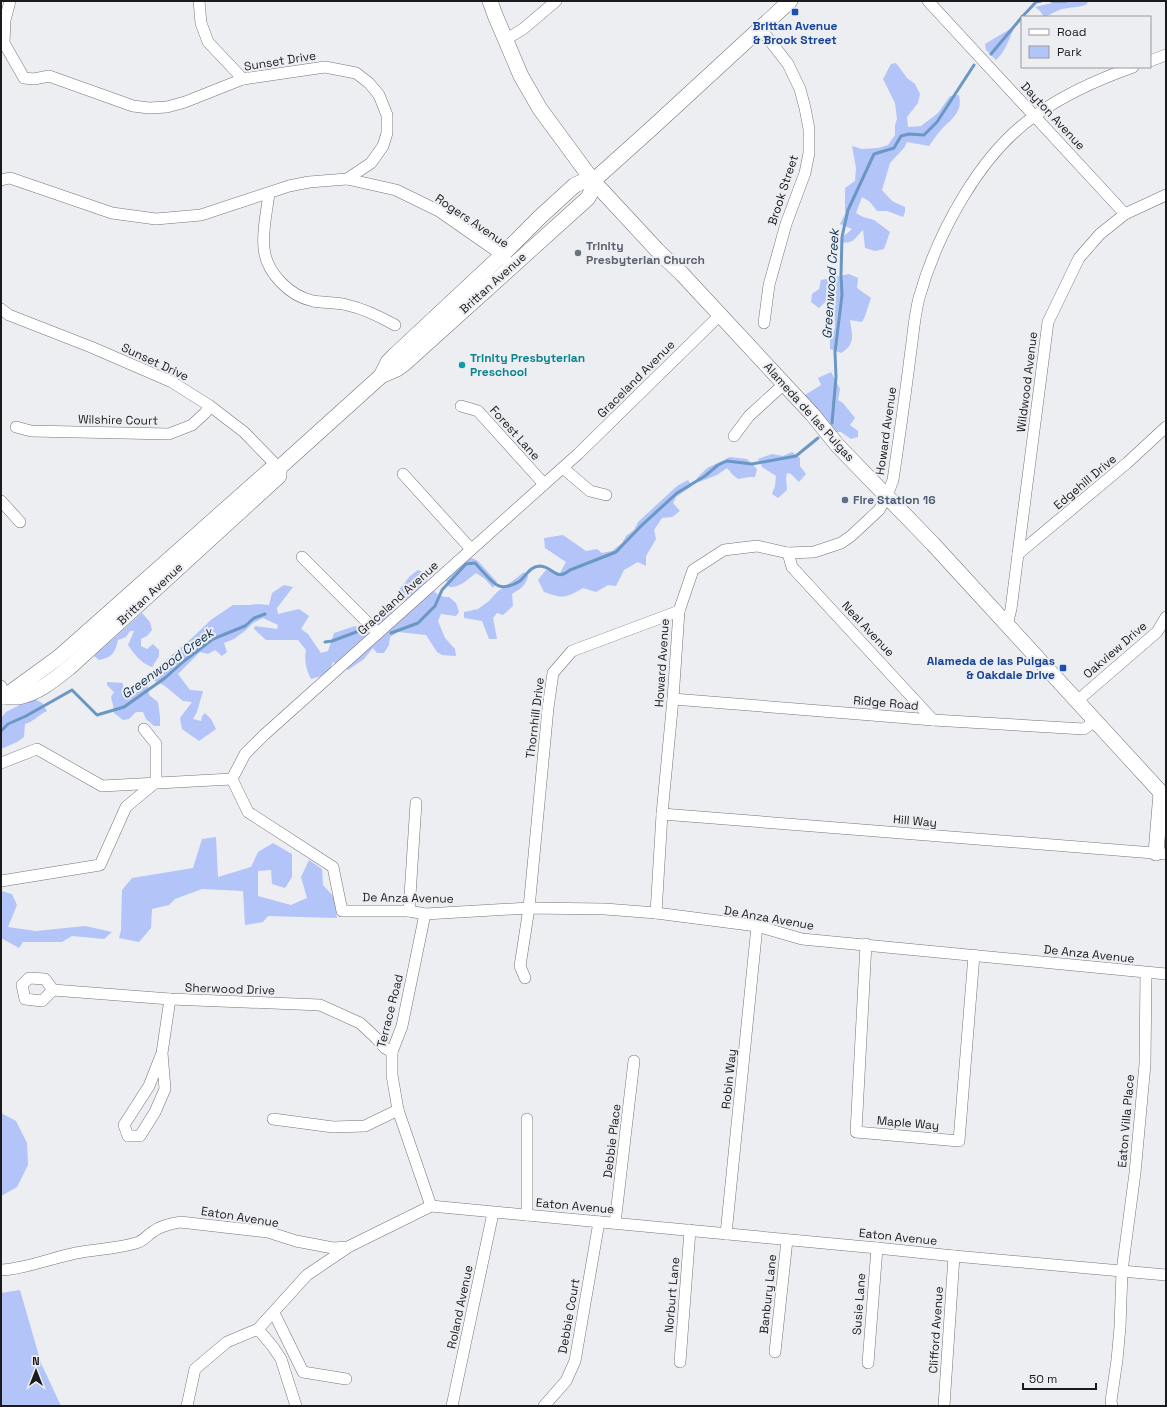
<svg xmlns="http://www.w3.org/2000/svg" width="1167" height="1407" font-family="'Space Grotesk',sans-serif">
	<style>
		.green { fill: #b3c4f8 }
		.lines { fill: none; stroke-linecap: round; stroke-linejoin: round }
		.stream { stroke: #6a97c3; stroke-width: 3 }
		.minor-casing { stroke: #747579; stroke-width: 12 }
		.secondary-casing { stroke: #747579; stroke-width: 16 }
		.minor { stroke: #fff; stroke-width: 11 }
		.secondary { stroke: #fff; stroke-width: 15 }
		.transit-dot { fill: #1a4fb4; stroke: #eceef2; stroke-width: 1.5 }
		.worship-dot { fill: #6b7280; stroke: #eceef2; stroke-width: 1.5 }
		.culture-dot { fill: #0f9aa8; stroke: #eceef2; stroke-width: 1.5 }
		.service-dot { fill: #5c6f8a; stroke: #eceef2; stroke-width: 1.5 }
		.labels { text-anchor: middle; stroke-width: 4; stroke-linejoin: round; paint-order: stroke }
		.transit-label { font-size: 12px; font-weight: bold; fill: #164399; stroke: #eceef2 }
		.street-label { font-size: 12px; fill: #1b1b1d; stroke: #eceef2 }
		.worship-label { font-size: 12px; font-weight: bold; fill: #5b616d; stroke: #eceef2; text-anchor: start }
		.culture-label { font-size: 12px; font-weight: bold; fill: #0d838f; stroke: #eceef2; text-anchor: start }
		.service-label { font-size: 12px; font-weight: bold; fill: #4e5e75; stroke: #eceef2; text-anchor: start }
		.water-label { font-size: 13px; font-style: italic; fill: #0c2f4d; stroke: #eceef2 }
	</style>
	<rect width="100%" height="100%" fill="#eceef2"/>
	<g class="green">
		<path d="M1055 1H1088L1087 4C1080 8 1070 7 1062 9 1056 11 1050 15 1044 17L1040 11 1035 7 1052 3Z"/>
		<path d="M1010 29 1013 31C1008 41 1005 52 996 60L986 50 985 44Z"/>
		<path d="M896 63 907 78 915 84 920 94 918 103 907 117 908 127 921 126 938 113 950 96 959 95C963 113 951 119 941 130 936 135 933 141 929 146L907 142 904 148 890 163 882 190 892 201 905 207V212L903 217 887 211H877L870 202 862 197 856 213 863 217 874 220 890 232 884 249 875 251 865 248 863 230C852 241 854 244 837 242L852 229 840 224 845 214V188L855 181 856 168 852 146 862 149 878 148 888 145 895 135V125L897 119 895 103 883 79 891 64Z"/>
		<path d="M849 274 858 278 857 288 871 298 865 316 862 322 850 320C852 335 856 344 841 353L830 349V337L835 328 834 302 829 298 819 308 811 302 812 294 819 289 821 280Z"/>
		<polygon points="831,372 840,389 838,400 843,403 855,418 850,425 858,431 858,437 851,439 841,432 834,432 805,402 805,395 821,385 818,378"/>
		<polygon points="792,452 800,458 800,466 806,474 799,482 791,474 787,473 786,478 787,490 778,498 772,494 775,486 776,476 762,467 758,459 772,454 783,456"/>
		<polygon points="730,457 747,459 757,469 755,477 749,477 738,479 733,475 727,468 717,475 699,482 697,478 707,468"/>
		<path d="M688 480 692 486 676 497 673 503 680 511 672 517 662 518 654 530 656 539 646 556V566L638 562 624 570 616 586 608 585 596 592 583 588C566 598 563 599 544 592L538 580 546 570 560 573 566 562 545 548 544 538 563 535 586 551 597 549 602 553 612 551 622 543 626 536 634 530 638 522 677 486Z"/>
		<path d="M468 556 478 561 497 582 493 588 485 579 476 573C468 579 460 588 449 587L445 578Z"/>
		<path d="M418 570 425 573C428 585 435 598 449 597L456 603 459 612 456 616 441 614 438 621 445 638 455 649 456 656 442 655 437 652 426 635 398 632 390 637 389 645 384 653H377L373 648 364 659 348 670 333 662 328 674 311 679C306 669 304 661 306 650L298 640H266L254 629 255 626 277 629 278 625 263 618 253 623 246 630 234 639 224 643 227 652 222 656 215 650 208 654 200 652 178 674 190 690 203 691 197 712 193 719 201 721 202 716 205 713 211 719 216 729 199 741 182 729 180 718 192 702 183 701 165 686 153 680 152 672 194 636 212 619 233 605H249L258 604 269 605 272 593 284 585 293 587 277 608 278 614 299 609 309 616 301 629 308 634 321 653 328 651 334 633 355 626 372 634C379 616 391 612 408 604L398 591 410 576Z"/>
		<path d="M524 572 528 576C526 586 520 589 512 594L513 606 503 615 497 613 493 618 497 639H489L482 621 464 618V612L478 609 489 601 497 592 511 582Z"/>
		<path d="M142 613 150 622 152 630 147 636 141 639V646L147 649 153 644 159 650V656L152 667C141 663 134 654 128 645L134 631H130L126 637 118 640C115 653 113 657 99 660L94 656Z"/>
		<polygon points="107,682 123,683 123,688 129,693 135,694 143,686 148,686 149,695 158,702 160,717 160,726 154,726 146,719 143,712 136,712 129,719 123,720 114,713 113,705 111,697 114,692 107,685"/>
		<path d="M33 698 42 703 47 711C38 715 35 721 25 724L24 737 17 742 1 749V718L6 712Z"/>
		<polygon points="216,837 218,877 251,867 258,852 273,843 292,854 292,877 285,888 272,884 271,870 258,871 258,896 291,905 307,898 301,877 309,860 322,869 323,885 334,897 337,918 268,916 263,922 245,925 243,891 202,889 175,899 169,905 152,909 151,928 139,942 119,938 121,930 122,890 132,878 193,868 202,839"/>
		<polygon points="1,891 12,894 17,905 8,927 36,931 85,926 112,932 104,939 72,936 62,942 23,942 19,948 1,938"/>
		<polygon points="1,1113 16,1121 27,1143 28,1165 17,1187 1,1196"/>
		<polygon points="20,1290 41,1363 61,1406 1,1406 1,1293"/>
	</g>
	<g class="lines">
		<g class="stream">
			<polyline points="1051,1 1066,1"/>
			<polyline points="1022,17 1036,2 1041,1"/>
			<polyline points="991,54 1022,17"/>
			<polyline points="832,423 836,377 835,352 842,295 841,275 842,237 848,210 874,154 894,148 901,136 909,134 924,135 937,122 974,65"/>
			<path d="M391 633 418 623 435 606 442 590 466 564 475 563C481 569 490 581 497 585 503 589 514 585 520 581 526 576 530 566 540 566 554 567 555 582 570 570L616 552 641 526 677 493 705 476 718 465 727 461 752 464 796 456 818 438"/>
			<polyline points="325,642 332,641 359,631"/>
			<polyline points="1,731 8,724 26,716 72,690 97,715 124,707 165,678 184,661 213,639 245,626 254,618 265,614"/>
		</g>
		<g class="minor-casing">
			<g id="minor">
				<polyline points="199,1 201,23 208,42 243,79"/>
				<polyline points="928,1 1125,214"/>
				<polyline points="760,28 788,64 800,89 805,108 809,129 809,153 805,173 786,224 769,285 764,323"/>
				<polyline points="505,40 523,29 556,1"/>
				<polyline points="1150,61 1166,55"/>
				<polyline points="347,179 396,190 439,211 495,250 506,260"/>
				<polyline points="1,180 10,178 112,213 156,219 201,215 289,186 309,182 347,179 371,163 383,146 387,133 387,115 379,95 369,83 356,73 325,67 243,79 185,102 167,107 149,108 133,106 49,76 34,79 24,78 4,43 5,20 10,1"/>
				<path d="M269 193C267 211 262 230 264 248 266 273 290 296 313 301 324 303 336 302 347 305 365 309 379 316 395 325"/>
				<polyline points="1,309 9,315 91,347 172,382 210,406 244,432 279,468"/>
				<polyline points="461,406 478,411 544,484"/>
				<polyline points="16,427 31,431 169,434 192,425 205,413 210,406"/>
				<polyline points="734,436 749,416 784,384"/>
				<polyline points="563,468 590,491 606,495"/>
				<polyline points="403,474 471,549"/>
				<polyline points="1,501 20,522"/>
				<polyline points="788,553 792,567 933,720"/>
				<polyline points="1018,554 1127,463 1166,427"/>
				<polyline points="302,557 378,633"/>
				<polyline points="1007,625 1011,609 1018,554 1048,322 1079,258 1100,234 1125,214 1166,195"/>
				<polyline points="1,686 4,697"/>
				<polyline points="673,699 933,720 1084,729 1095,721"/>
				<polyline points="1077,701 1157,632 1166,617"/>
				<polyline points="144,729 156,744 156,782"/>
				<polyline points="1,763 37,749 102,786 232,779"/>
				<polyline points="232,779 248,812 333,867 342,911 409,911 425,914 529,908 605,909 656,913 757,926 802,939 1166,974"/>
				<polyline points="232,779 245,754 264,735 578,454 720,315"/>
				<polyline points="662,814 1166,854"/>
				<polyline points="1,881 100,865 126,807 156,782"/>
				<polyline points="409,911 416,803"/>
				<path d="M656 913 662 814 673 699 679 611 693 570 724 550 757 546 788 553 814 552 841 543 851 536 879 510 887 496 893 480C899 439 905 398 910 357 913 338 914 317 919 298 937 234 980 153 1036 115 1065 94 1099 79 1133 67"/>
				<polyline points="425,914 402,1026 392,1052 392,1075 398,1110 431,1206"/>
				<polyline points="866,944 856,1132 959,1141 974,955"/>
				<polyline points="525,978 520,966 529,908 548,708 553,673 572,651 679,611"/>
				<polyline points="53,990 42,1001 25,999 22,985 29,978 45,979 53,990 170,999 320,1005 360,1023 376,1038 385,1048 392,1052"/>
				<polyline points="162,1053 149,1086 124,1125 128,1136 140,1136 155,1112 165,1089 162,1053 170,999"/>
				<polyline points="273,1119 333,1127 365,1126 398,1110"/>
				<polyline points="527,1119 527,1215"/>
				<polyline points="615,1223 634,1061"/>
				<polyline points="726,1234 757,926"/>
				<path d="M1 1270C26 1269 51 1258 76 1253 96 1249 116 1249 136 1243 144 1241 147 1235 154 1231 162 1225 171 1224 180 1222L268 1232 296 1241 333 1248 348 1247 431 1206 877 1248 954 1256 1166 1275"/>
				<polyline points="274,1313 303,1372 346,1379"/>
				<polyline points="258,1329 273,1347 281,1359 296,1406"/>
				<polyline points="775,1352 787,1240"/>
				<polyline points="680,1362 690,1230"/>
				<polyline points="868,1363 877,1248"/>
				<polyline points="187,1406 195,1369 227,1342 258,1329 307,1275 347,1248"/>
				<polyline points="452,1406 493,1213"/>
				<polyline points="544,1406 566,1381 575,1361 599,1222"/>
				<polyline points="944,1406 954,1256"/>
				<polyline points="1112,1406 1111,1401 1117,1360 1120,1327 1122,1271 1135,1173 1145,1064 1146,973"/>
			</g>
		</g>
		<g class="secondary-casing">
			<g id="secondary">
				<polyline points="490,1 495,15 521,76 540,109 593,181 658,251 682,274 812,414 838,446 933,544 1166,798"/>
				<polyline points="381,376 397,369 404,364 588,198 591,192 593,181"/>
				<path d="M3 697C8 697 13 697 18 697 37 694 55 679 70 667L279 476V468"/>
				<polyline points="4,697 59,657 271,469 279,468 381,376 388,362 395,355 501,256 540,217 575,185 582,182 593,181 652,128 790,1"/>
				<polyline points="1156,853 1161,793"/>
			</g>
		</g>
		<use href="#minor" class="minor"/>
		<use href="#secondary" class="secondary"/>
	</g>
	<g class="transit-dot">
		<rect x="791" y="8" width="8" height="8" rx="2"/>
		<rect x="1059" y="664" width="8" height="8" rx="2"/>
	</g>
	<circle class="worship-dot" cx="578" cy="253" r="4"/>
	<circle class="culture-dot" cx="462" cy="365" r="4"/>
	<circle class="service-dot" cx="845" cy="500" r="4"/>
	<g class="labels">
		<g class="transit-label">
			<text x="795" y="30">Brittan Avenue<tspan x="795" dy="14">&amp; Brook Street</tspan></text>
			<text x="1055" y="665" text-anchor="end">Alameda de las Pulgas<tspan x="1055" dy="14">&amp; Oakdale Drive</tspan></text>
		</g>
		<g class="street-label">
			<text transform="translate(280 61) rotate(-9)" y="4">Sunset Drive</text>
			<text transform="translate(1053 116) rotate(47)" y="4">Dayton Avenue</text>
			<text transform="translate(783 190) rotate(-72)" y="4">Brook Street</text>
			<text transform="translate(472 221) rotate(34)" y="4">Rogers Avenue</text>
			<text transform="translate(493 283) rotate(-42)" y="4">Brittan Avenue</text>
			<text transform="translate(155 362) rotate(25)" y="4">Sunset Drive</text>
			<text transform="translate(636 379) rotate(-45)" y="4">Graceland Avenue</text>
			<text transform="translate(1027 382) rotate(-83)" y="4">Wildwood Avenue</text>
			<text transform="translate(809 412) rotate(48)" y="4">Alameda de las Pulgas</text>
			<text transform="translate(118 420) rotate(1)" y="4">Wilshire Court</text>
			<text transform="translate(886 431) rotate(-82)" y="4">Howard Avenue</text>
			<text transform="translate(515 433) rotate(48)" y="4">Forest Lane</text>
			<text transform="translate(1085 482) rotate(-40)" y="4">Edgehill Drive</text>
			<text transform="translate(150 594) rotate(-43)" y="4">Brittan Avenue</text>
			<text transform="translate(398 598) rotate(-42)" y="4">Graceland Avenue</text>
			<text transform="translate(868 629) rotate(47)" y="4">Neal Avenue</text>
			<text transform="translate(1115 650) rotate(-41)" y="4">Oakview Drive</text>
			<text transform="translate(662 663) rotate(-86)" y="4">Howard Avenue</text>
			<text transform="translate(886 703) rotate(5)" y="4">Ridge Road</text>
			<text transform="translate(535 718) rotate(-83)" y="4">Thornhill Drive</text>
			<text transform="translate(915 821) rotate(5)" y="4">Hill Way</text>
			<text transform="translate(408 898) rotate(1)" y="4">De Anza Avenue</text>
			<text transform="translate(769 918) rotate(10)" y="4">De Anza Avenue</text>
			<text transform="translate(1089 954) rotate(6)" y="4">De Anza Avenue</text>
			<text transform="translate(230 989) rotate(2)" y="4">Sherwood Drive</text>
			<text transform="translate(390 1011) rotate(-76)" y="4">Terrace Road</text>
			<text transform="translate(729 1079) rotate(-84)" y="4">Robin Way</text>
			<text transform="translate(1126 1121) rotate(-85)" y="4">Eaton Villa Place</text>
			<text transform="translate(908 1123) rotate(5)" y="4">Maple Way</text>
			<text transform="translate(612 1141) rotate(-83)" y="4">Debbie Place</text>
			<text transform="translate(575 1206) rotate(5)" y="4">Eaton Avenue</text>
			<text transform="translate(240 1217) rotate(9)" y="4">Eaton Avenue</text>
			<text transform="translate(898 1237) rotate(6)" y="4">Eaton Avenue</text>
			<text transform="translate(768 1294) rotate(-84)" y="4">Banbury Lane</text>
			<text transform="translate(672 1295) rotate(-85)" y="4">Norburt Lane</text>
			<text transform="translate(859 1304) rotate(-86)" y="4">Susie Lane</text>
			<text transform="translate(460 1307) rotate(-78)" y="4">Roland Avenue</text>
			<text transform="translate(569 1316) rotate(-80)" y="4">Debbie Court</text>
			<text transform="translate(936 1330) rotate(-86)" y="4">Clifford Avenue</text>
		</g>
		<g class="worship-label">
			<text x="586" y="250">Trinity<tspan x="586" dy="14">Presbyterian Church</tspan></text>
		</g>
		<g class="culture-label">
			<text x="470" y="362">Trinity Presbyterian<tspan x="470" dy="14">Preschool</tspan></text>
		</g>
		<g class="service-label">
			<text x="853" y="504">Fire Station 16</text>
		</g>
		<g class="water-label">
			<text transform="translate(830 284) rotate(-86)" y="5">Greenwood Creek</text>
			<text transform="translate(167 663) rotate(-36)" y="5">Greenwood Creek</text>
		</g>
	</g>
	<rect width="1167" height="1407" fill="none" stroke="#1b1b1d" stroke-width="4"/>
	<rect x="1021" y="16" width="130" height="52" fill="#eceef2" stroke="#989a9d"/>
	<rect x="1029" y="29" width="20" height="6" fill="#ffffff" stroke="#989a9d"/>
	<text x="1057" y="36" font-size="12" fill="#1b1b1d">Road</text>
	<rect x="1029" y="46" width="20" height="12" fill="#b3c4f8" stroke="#989a9d"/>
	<text x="1057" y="56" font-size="12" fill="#1b1b1d">Park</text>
	<g transform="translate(36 1371)" stroke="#eceef2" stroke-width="3" paint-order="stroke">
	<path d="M0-3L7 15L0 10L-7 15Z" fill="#1b1b1d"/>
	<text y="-6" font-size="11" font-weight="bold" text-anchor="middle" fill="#1b1b1d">N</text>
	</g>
	<path d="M1023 1383v6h73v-6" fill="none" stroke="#1b1b1d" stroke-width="2"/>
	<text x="1029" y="1383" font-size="12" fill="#1b1b1d" stroke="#eceef2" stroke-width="3" paint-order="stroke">50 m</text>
</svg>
